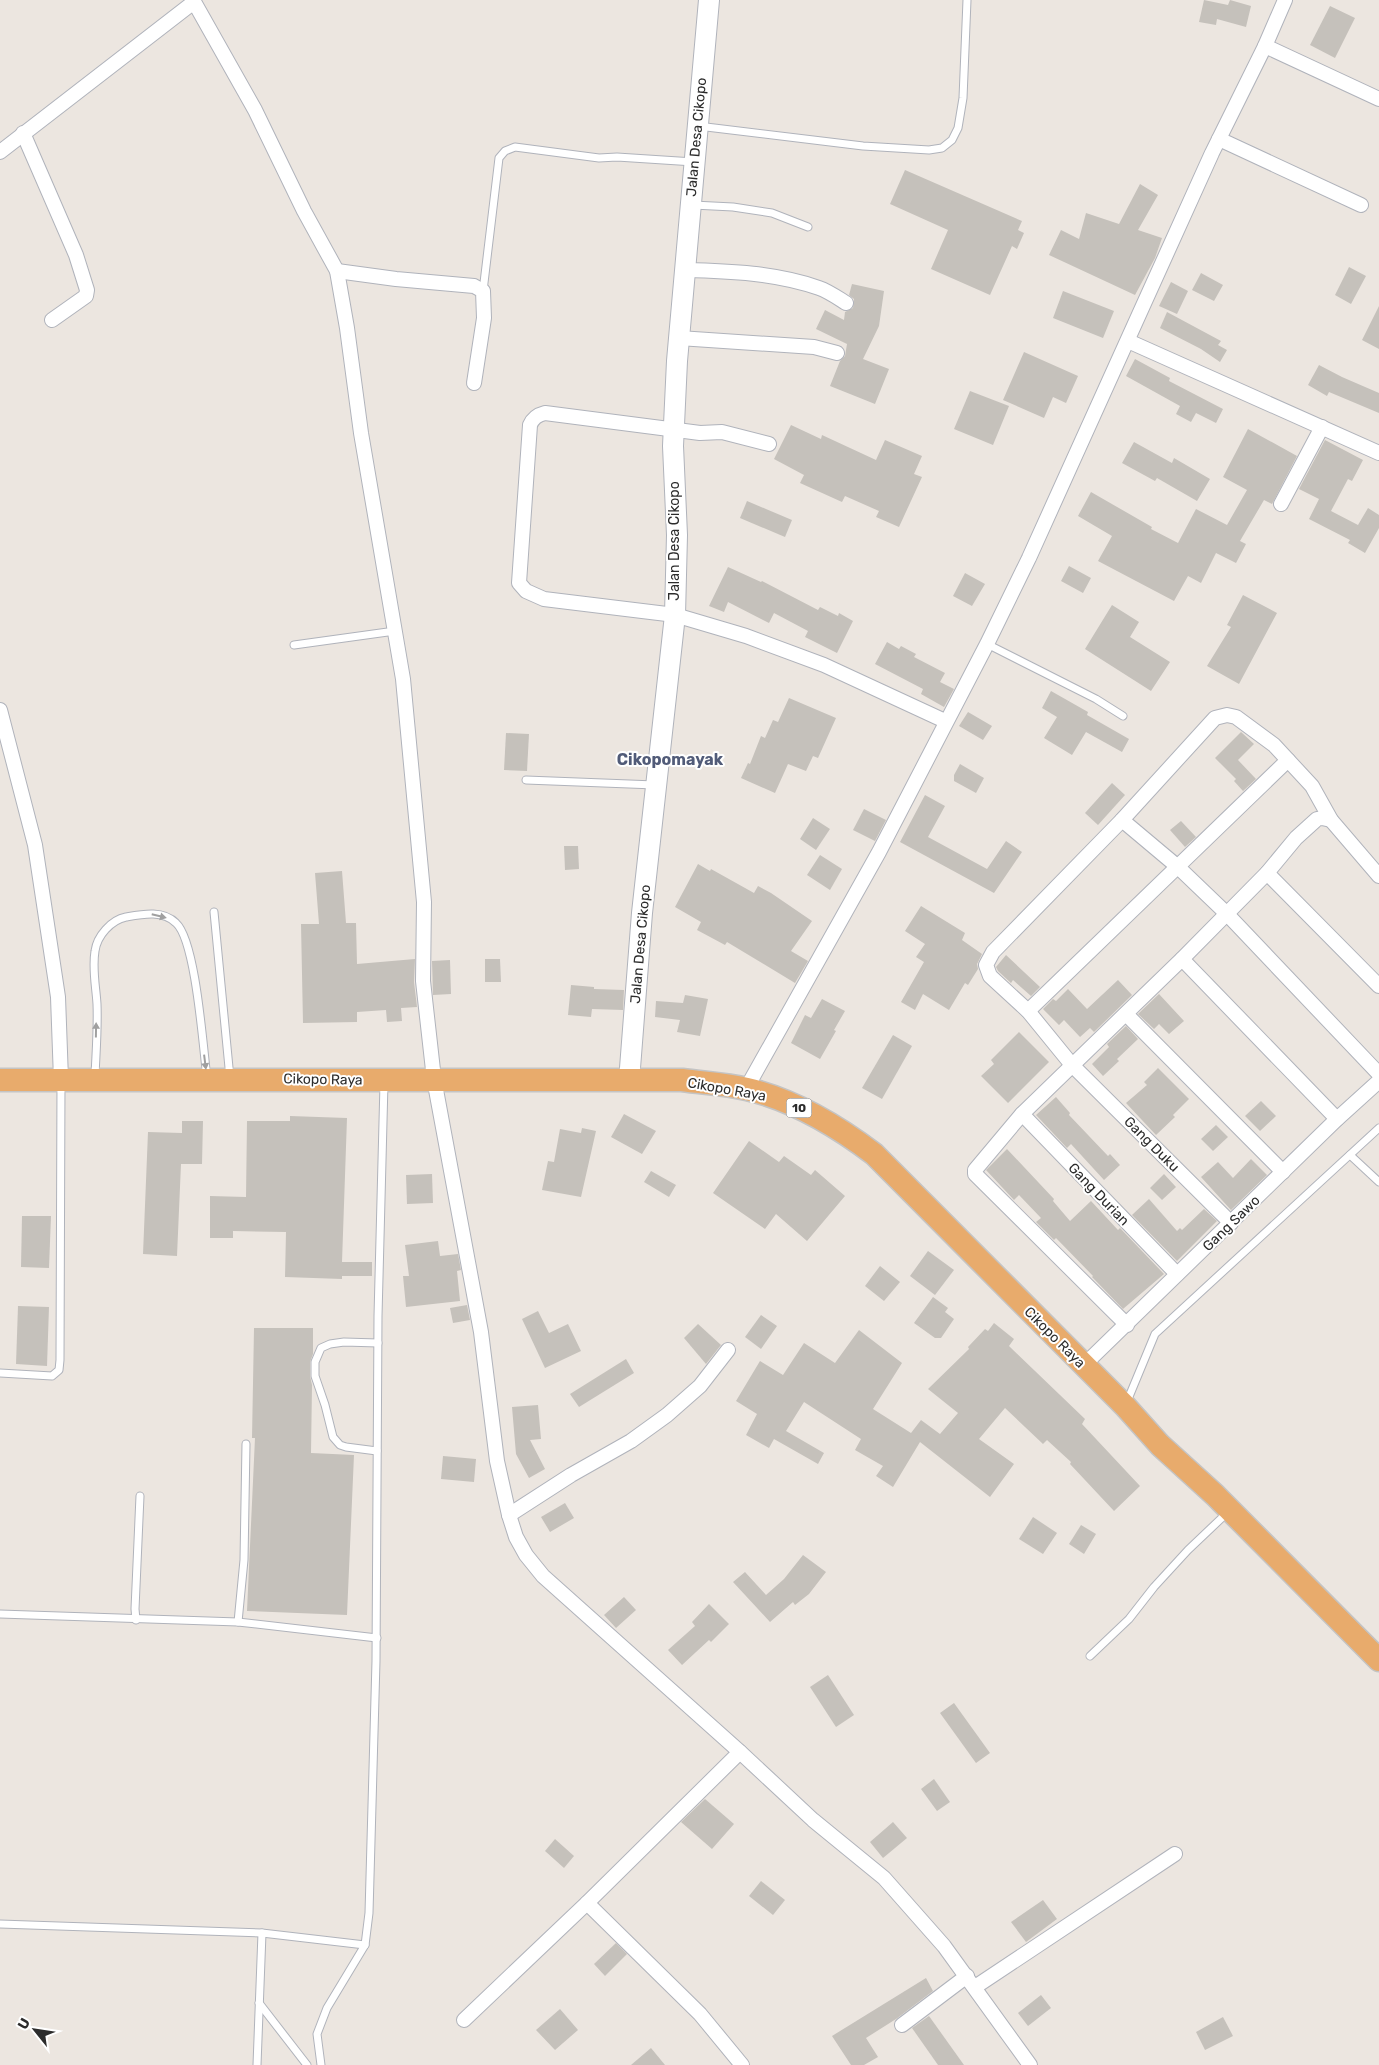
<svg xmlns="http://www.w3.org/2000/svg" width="1379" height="2065" font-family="Rubik,sans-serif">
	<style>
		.building { fill: #c5c1bb }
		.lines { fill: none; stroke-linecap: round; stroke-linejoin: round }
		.service-casing { stroke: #b0b3bb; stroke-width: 9 }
		.minor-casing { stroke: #b0b3bb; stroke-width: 16 }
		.secondary-casing { stroke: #b0b3bb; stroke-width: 22 }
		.trunk-casing { stroke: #c4c4c4; stroke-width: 25 }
		.service { stroke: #fff; stroke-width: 7 }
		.minor { stroke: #fff; stroke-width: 14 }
		.secondary { stroke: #fff; stroke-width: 20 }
		.trunk { stroke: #e8ab6c; stroke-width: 22 }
		.oneway { fill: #a0a0a0 }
		.labels { text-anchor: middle; stroke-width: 4; stroke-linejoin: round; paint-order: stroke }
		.shield { fill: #fff; stroke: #6b6b6b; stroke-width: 1 }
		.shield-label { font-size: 12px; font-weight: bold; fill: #2c2c2c }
		.street-label { font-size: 14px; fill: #2c2c2c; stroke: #fff }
		.quarter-label { font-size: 16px; font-weight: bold; fill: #515b78; stroke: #fff }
	</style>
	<rect width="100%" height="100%" fill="#ece6e0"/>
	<g class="building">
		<polygon points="1204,0 1228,5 1230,0 1251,6 1246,27 1217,19 1216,25 1199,22"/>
		<polygon points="1330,6 1355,18 1335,58 1310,45"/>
		<polygon points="905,170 1022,221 1018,230 1024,233 1017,249 1012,246 990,295 931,269 948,230 890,204"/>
		<polygon points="1140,184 1158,195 1138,230 1162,238 1155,258 1135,295 1049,255 1061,230 1079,239 1086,213 1119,224"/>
		<polygon points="1349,267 1366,276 1351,304 1335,295"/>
		<polygon points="1201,273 1223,285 1214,301 1192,290"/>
		<polygon points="1171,282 1188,291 1177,314 1159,306"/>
		<polygon points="852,284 884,291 879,326 863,359 889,369 875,404 830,386 840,361 845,356 847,344 816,329 825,310 844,320 845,312 853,308 854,299 849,295"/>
		<polygon points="1063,291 1114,311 1103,338 1053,318"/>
		<polygon points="1379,306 1379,349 1362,340"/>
		<polygon points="1167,312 1221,341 1218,345 1227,350 1220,362 1201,349 1160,328"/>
		<polygon points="1024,352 1078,376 1066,403 1053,397 1044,418 1003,400"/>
		<polygon points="1135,359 1170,378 1169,381 1223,409 1216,423 1196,413 1191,422 1176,414 1180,406 1126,376"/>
		<polygon points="1319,365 1342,377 1379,393 1379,413 1329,392 1327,396 1308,385"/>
		<polygon points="970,391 1009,406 993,445 954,429"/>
		<polygon points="791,425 821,439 822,435 876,460 885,440 922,456 914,474 922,477 899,527 876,517 879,511 845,496 842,502 800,483 804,475 774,459"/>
		<polygon points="1248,429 1297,456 1272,504 1264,500 1240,541 1246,544 1236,563 1216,553 1201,583 1188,576 1174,601 1098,561 1112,536 1078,516 1091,492 1152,527 1151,529 1178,543 1196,509 1227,525 1247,490 1223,477"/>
		<polygon points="1325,440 1363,460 1352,481 1348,479 1331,511 1358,525 1368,508 1379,515 1379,528 1365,553 1348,543 1350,540 1309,519 1319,499 1299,489"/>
		<polygon points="1134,442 1172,463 1174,458 1210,479 1197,501 1157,478 1155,481 1122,463"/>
		<polygon points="747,501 792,520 785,537 740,518"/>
		<polygon points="1069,566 1091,578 1083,593 1061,581"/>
		<polygon points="728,567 761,582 762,581 818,610 820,607 838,616 839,613 853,621 837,653 805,637 808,631 774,613 769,623 728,602 724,612 709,606"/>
		<polygon points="965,573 985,584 972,606 953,596"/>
		<polygon points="1243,595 1277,613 1239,684 1207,666 1231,627 1227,625"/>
		<polygon points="1112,605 1139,622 1130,637 1170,662 1151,691 1085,649"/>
		<polygon points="887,642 899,649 901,646 916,654 914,657 945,673 940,682 954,689 944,707 921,694 923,689 875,664"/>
		<polygon points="1051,691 1088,712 1087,715 1129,739 1122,752 1086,732 1072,755 1044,738 1057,717 1042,708"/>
		<polygon points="789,698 836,718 818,758 813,756 806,771 788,764 775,793 741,778 748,763 750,764 761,736 765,738 773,720 778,722"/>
		<polygon points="968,712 992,726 983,740 959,726"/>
		<polygon points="1241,732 1254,744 1238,760 1256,779 1243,791 1234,781 1236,779 1215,758"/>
		<polygon points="506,733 529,734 527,771 504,770"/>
		<polygon points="960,764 984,778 976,793 954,781 954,775"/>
		<polygon points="1112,783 1125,795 1098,825 1085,813"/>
		<polygon points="925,795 945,806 928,837 987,869 1006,841 1022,852 994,893 900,842"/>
		<polygon points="864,809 886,820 875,841 853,830"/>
		<polygon points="813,818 830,829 816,850 800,839"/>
		<polygon points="1181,821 1196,837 1185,847 1170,830"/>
		<polygon points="564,846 578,846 579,869 565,870"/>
		<polygon points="820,855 842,869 830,890 807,875"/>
		<polygon points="698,864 710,871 711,869 754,893 758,886 771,893 812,921 791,951 808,961 795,983 727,942 725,945 697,930 701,922 675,907"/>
		<polygon points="342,871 346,923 356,923 357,964 415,959 414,982 417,1007 401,1008 402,1021 387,1022 386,1010 357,1012 357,1022 303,1023 301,924 319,924 315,873"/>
		<polygon points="921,906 965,933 962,940 982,954 977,964 978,969 968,985 965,983 949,1010 923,994 915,1010 901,1002 924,962 916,957 925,944 905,931"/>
		<polygon points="1006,955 1040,987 1031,996 1013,980 1011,983 998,971 996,967"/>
		<polygon points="485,959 500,959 501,982 485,982"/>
		<polygon points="450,960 451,994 433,995 432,961"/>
		<polygon points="1118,980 1132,995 1094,1032 1090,1028 1080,1037 1064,1020 1059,1025 1043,1009 1053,999 1056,1001 1068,989 1087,1009"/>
		<polygon points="571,985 594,987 594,989 624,990 623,1010 592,1009 591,1017 568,1015"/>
		<polygon points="1159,994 1184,1021 1169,1034 1159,1024 1154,1029 1138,1014"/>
		<polygon points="685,995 708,999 700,1036 677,1032 680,1020 655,1017 656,1001 683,1003"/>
		<polygon points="822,999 845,1011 834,1030 836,1031 820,1059 791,1043 805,1015 811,1018"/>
		<polygon points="1126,1026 1138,1039 1117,1059 1119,1061 1103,1076 1092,1064 1109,1047 1107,1044"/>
		<polygon points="1019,1032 1049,1062 1008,1103 981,1076 994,1064 991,1060"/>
		<polygon points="893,1035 912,1046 882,1099 862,1088"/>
		<polygon points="1158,1068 1189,1099 1173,1115 1175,1117 1156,1135 1126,1103 1147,1085 1144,1082"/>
		<polygon points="1056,1097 1070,1113 1069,1115 1108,1156 1110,1154 1120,1165 1104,1180 1071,1144 1067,1148 1036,1115"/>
		<polygon points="1261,1101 1276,1116 1260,1131 1245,1116"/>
		<polygon points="624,1114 656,1131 642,1154 611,1137"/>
		<polygon points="290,1116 347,1118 342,1262 372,1262 372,1276 342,1276 342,1279 285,1277 286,1232 233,1231 233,1238 210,1238 210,1196 246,1197 247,1121 290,1121"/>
		<polygon points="182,1121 203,1121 202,1164 181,1164 177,1256 143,1254 148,1132 182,1133"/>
		<polygon points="1216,1125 1228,1137 1213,1151 1201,1139"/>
		<polygon points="582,1128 596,1131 581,1197 542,1190 548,1161 554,1162 560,1129 581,1133"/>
		<polygon points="749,1141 779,1162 784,1156 811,1175 815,1170 845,1196 807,1241 776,1214 765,1229 713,1193"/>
		<polygon points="1007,1149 1054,1199 1053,1201 1070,1221 1091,1201 1118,1230 1120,1228 1164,1274 1123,1309 1092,1277 1093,1276 1056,1238 1054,1240 1036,1222 1041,1218 1019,1195 1014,1200 986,1170"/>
		<polygon points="1251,1159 1267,1175 1231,1210 1201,1177 1218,1162 1233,1178"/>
		<polygon points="651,1171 676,1185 669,1197 644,1182"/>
		<polygon points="432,1174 433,1203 407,1204 406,1175"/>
		<polygon points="1164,1174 1176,1187 1162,1200 1150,1188"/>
		<polygon points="1149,1199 1177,1231 1180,1228 1182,1230 1204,1209 1217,1221 1177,1261 1132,1215"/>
		<polygon points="22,1216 51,1216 49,1268 21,1267"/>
		<polygon points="438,1241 440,1256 458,1254 461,1270 457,1271 460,1301 406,1307 403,1276 409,1276 405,1245"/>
		<polygon points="928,1251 954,1270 935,1295 910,1276"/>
		<polygon points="880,1266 900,1282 884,1301 865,1286"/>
		<polygon points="933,1297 948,1308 945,1312 954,1319 941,1338 935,1338 914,1323"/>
		<polygon points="467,1305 470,1320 453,1323 450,1308"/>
		<polygon points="18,1306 49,1307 47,1366 16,1364"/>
		<polygon points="538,1311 549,1333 568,1324 581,1351 545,1368 522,1319"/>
		<polygon points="761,1315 777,1326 761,1349 745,1337"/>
		<polygon points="994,1323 1014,1339 1009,1346 1085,1419 1082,1424 1140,1486 1114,1511 1070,1464 1071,1462 1047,1440 1043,1444 1005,1408 979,1439 1014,1464 990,1497 920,1442 893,1487 876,1476 883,1466 855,1450 861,1439 804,1402 786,1431 824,1453 818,1464 774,1439 769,1448 746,1435 757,1414 736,1401 760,1361 783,1375 804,1343 835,1363 859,1330 902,1363 873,1409 911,1433 921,1420 940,1434 958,1413 928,1389 969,1349 968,1347 985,1329 988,1331"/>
		<polygon points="698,1324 721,1345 706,1364 684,1338"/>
		<polygon points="254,1328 313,1328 313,1354 310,1362 310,1376 312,1385 311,1453 354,1455 347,1615 247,1611 255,1438 252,1438"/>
		<polygon points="626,1359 634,1373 579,1407 570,1394"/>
		<polygon points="538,1405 541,1439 530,1440 545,1469 529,1478 516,1454 512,1407"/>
		<polygon points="443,1456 476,1459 474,1482 441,1479"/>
		<polygon points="565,1503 574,1518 550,1532 541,1517"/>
		<polygon points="1033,1517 1057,1533 1043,1554 1019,1539"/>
		<polygon points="1081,1525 1096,1534 1084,1554 1069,1544"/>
		<polygon points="803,1555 826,1572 809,1594 795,1605 793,1602 770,1622 733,1582 745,1572 766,1595 784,1579"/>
		<polygon points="624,1597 636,1610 616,1628 604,1615"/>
		<polygon points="709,1604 729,1624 711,1642 709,1640 682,1665 668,1650 695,1626 692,1622"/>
		<polygon points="828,1675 854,1715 836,1727 810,1687"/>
		<polygon points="954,1703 990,1753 976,1763 940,1713"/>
		<polygon points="934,1779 950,1802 937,1811 921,1789"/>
		<polygon points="705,1799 734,1824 712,1849 681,1822"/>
		<polygon points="893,1822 907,1838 883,1858 870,1842"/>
		<polygon points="555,1839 574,1856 564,1868 545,1851"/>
		<polygon points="761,1881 785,1900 773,1915 749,1896"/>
		<polygon points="1043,1900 1057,1919 1026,1942 1011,1922"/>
		<polygon points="616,1943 627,1954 605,1976 594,1964"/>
		<polygon points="926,1978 933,1991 896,2019 866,2038 878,2057 864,2065 851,2065 832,2036"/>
		<polygon points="1041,1995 1051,2008 1028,2026 1018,2013"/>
		<polygon points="560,2009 578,2030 555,2050 536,2030"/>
		<polygon points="929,2016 964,2065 938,2065 912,2028"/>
		<polygon points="1223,2017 1233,2036 1205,2050 1196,2032"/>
		<polygon points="651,2048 665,2065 631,2065"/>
	</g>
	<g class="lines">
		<g class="service-casing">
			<g id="service">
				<polyline points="698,126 863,146 929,150 942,148 952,140 958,128 963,98 967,0"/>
				<polyline points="693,205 733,207 772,213 808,227"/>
				<polyline points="483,291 499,158 505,151 515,147 599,158 617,157 694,162"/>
				<polyline points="987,644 1096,699 1123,716"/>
				<polyline points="294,645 395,631"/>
				<polyline points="526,780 655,785"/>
				<polyline points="214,912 230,1078"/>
				<path d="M95 1076C96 1052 98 1028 97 1004 96 987 92 969 95 951 97 936 111 920 126 917 143 914 163 910 176 923 196 941 203 1048 207 1078"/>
				<polyline points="1350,1155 1379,1182"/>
				<polyline points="0,1373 52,1376 59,1370 60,1360 61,1082"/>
				<polyline points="1126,1404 1155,1334 1379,1128"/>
				<polyline points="377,1451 346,1447 340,1445 333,1437 325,1405 315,1376 315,1362 321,1348 330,1344 344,1342 378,1343"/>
				<polyline points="0,1614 238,1622 377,1638"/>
				<polyline points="136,1620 135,1609 140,1496"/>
				<polyline points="238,1622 244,1560 246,1444"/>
				<polyline points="1090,1656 1129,1619 1154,1587 1188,1550 1228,1512"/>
				<polyline points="0,1924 262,1933 365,1945"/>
				<polyline points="259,2003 307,2065"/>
				<polyline points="257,2065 262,1933"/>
				<polyline points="321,2065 317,2034 327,2008 365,1945 369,1913 376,1661 378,1316 384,1083"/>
			</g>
		</g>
		<g class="minor-casing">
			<g id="minor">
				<polyline points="193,0 255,110 304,211 337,271 347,328 361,433 403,679 424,902 423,981 434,1079 481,1332 497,1461 509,1515 516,1537 526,1555 543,1576 740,1752 813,1820 884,1878 944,1946 1030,2065"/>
				<polyline points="1265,46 1379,99"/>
				<polyline points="23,133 76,255 87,290 86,296 52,320"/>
				<polyline points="1219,139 1361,205"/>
				<polyline points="0,152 194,2"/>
				<path d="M685 270C729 271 777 273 819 288 828 291 838 298 846 303"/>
				<polyline points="337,271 396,279 474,286 483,291 484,318 474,383"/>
				<polyline points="679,338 814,347 837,353"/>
				<polyline points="1128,341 1379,453"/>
				<path d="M769 444 722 432 700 433 545 413C537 415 533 418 530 425L519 583 526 591 544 599 675 615 746 636 824 665 945 721"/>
				<polyline points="1281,504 1322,427"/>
				<polyline points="0,710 35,845 58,997 61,1079"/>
				<polyline points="1122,820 1178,867 1226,913 1379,1074"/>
				<polyline points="1267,873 1379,986"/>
				<polyline points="1182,959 1337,1119"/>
				<polyline points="1028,1011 1288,760"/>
				<polyline points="1126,1014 1283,1172"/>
				<polyline points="746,1089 879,852 987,644 1029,558 1212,153 1265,46 1285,0"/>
				<polyline points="1022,1114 1177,1274"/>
				<polyline points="1231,1223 1072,1065 1028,1011 990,976 986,965 993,952 1122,820 1215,718 1227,715 1236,717 1274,745 1312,786 1331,820 1379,876"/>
				<polyline points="1127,1325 975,1174 975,1170 1022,1114 1182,959 1267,873 1296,838 1317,819 1322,818 1331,820"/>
				<polyline points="1083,1366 1337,1119 1379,1081"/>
				<polyline points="509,1515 571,1475 631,1441 667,1415 700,1386 728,1350"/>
				<polyline points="587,1903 700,2014 742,2065"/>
				<polyline points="975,1987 1175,1854"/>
				<polyline points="464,2020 587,1903 740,1752"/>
				<polyline points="902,2025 967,1976"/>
			</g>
		</g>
		<g class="secondary-casing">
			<polyline id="secondary" points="629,1081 642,913 675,615 677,535 673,446 677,361 709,0"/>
		</g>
		<g class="trunk-casing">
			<path id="trunk" d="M0 1080H682C704 1083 726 1084 747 1089 794 1100 837 1126 874 1154L1125 1406 1160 1445 1215 1495 1379 1660"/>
		</g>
		<use href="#service" class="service"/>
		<use href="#minor" class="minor"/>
		<use href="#secondary" class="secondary"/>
		<use href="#trunk" class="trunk"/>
	</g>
	<defs><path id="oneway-solid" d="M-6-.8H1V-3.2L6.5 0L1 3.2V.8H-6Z" transform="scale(1.25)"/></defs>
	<g class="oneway">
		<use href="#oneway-solid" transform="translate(159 916) rotate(14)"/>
		<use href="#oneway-solid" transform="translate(96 1030) rotate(-89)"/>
		<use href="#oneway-solid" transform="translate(205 1062) rotate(83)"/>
	</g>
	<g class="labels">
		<rect class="shield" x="786.5" y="1098.5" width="25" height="19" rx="4"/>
		<g class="shield-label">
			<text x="799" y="1112">10</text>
		</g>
		<g class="street-label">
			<text transform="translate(696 137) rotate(-85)" y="5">Jalan Desa Cikopo</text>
			<text transform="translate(674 541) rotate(-90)" y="5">Jalan Desa Cikopo</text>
			<text transform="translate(640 944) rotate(-85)" y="5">Jalan Desa Cikopo</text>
			<text transform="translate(323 1079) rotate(1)" y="5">Cikopo Raya</text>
			<text transform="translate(727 1089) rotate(10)" y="5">Cikopo Raya</text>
			<text transform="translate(1152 1144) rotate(45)" y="5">Gang Duku</text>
			<text transform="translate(1099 1194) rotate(46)" y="5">Gang Durian</text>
			<text transform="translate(1231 1223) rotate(-44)" y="5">Gang Sawo</text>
			<text transform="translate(1055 1337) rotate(45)" y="5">Cikopo Raya</text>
		</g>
		<g class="quarter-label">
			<text x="670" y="765">Cikopomayak</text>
		</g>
	</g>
	<g transform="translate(35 2030) rotate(300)" stroke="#ffffff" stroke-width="4" paint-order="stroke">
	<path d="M0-4L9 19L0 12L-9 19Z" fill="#2c2c2c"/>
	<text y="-8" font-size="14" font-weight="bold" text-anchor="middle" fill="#2c2c2c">U</text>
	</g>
</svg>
